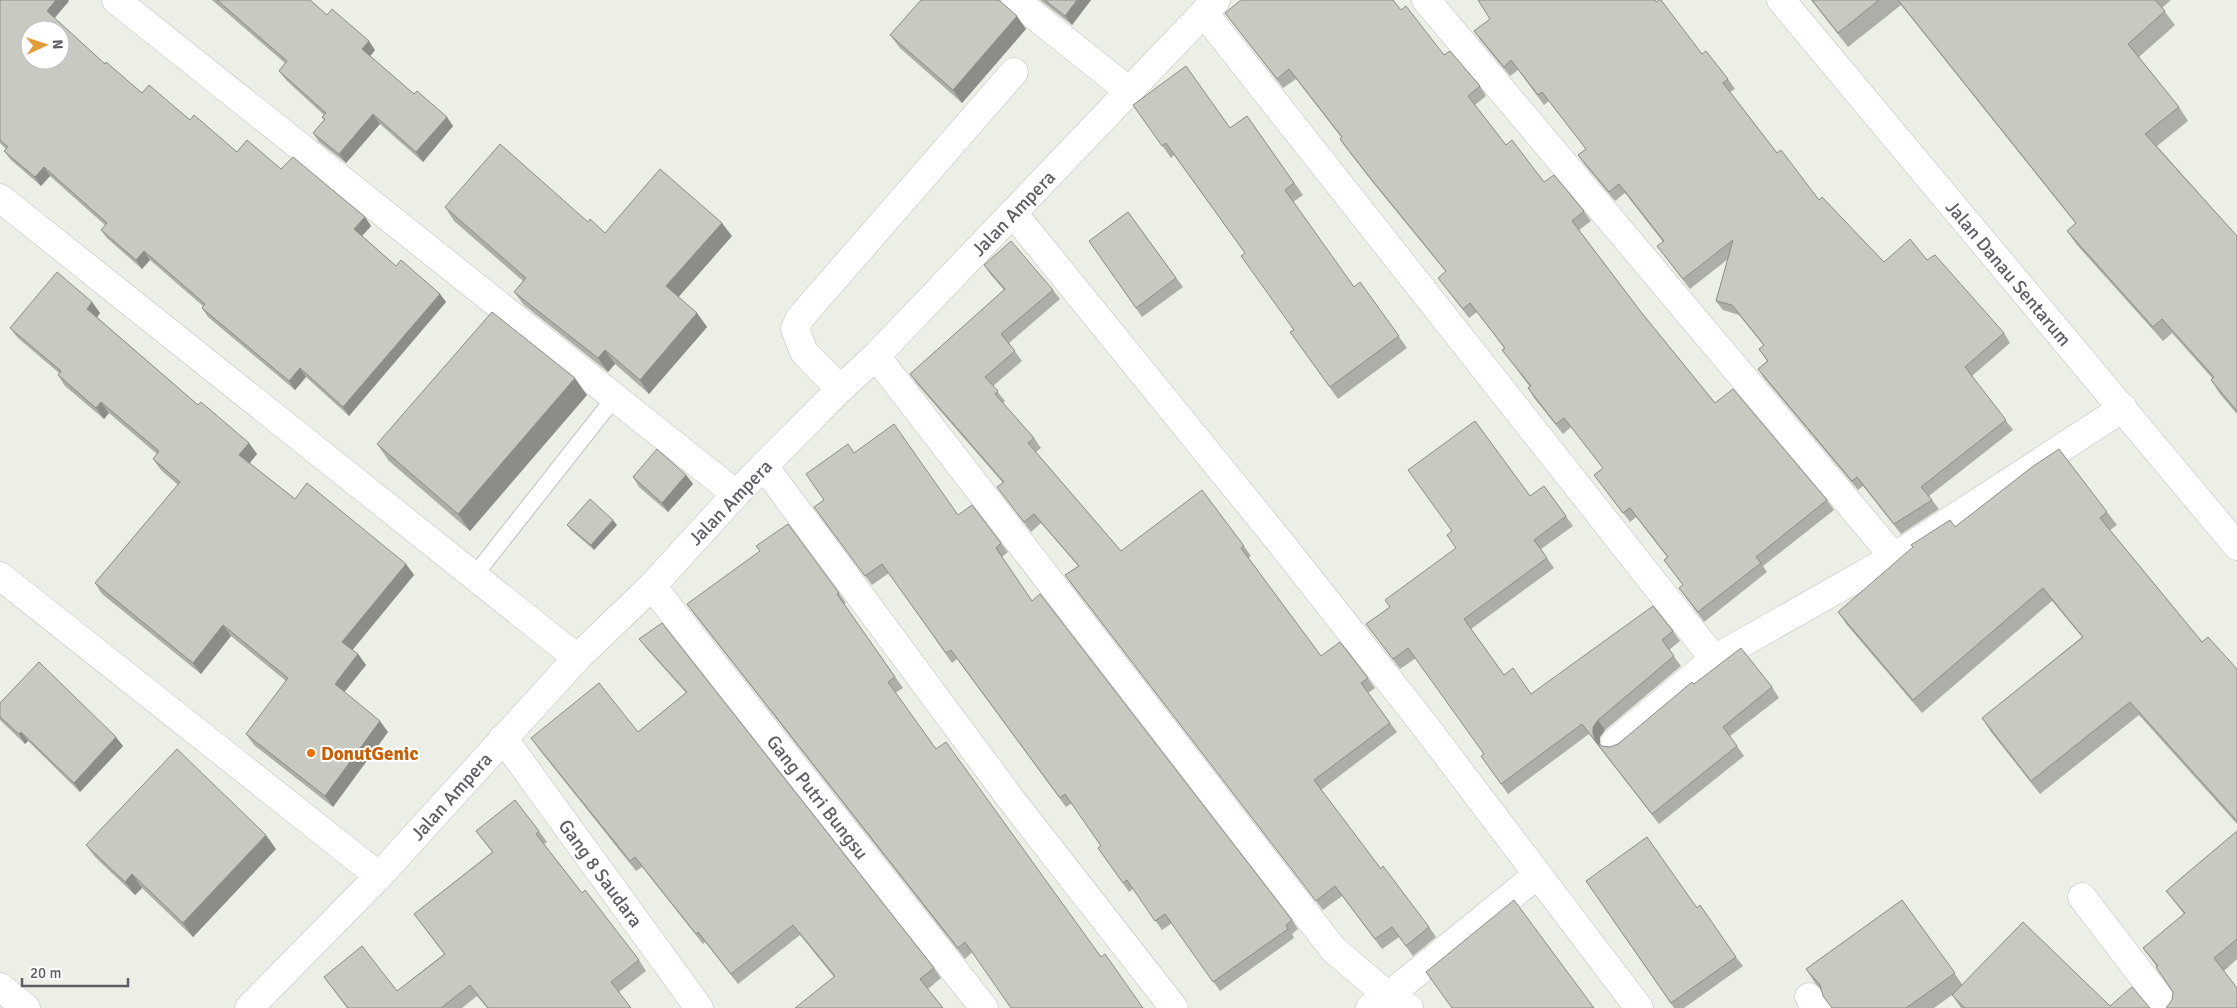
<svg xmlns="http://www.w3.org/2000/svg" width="2237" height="1008" font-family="Signika,sans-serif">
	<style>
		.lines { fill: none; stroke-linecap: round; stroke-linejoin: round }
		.service-casing { stroke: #bebdc3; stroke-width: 18 }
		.minor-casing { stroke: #bebdc3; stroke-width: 29 }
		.tertiary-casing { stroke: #bebdc3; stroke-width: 29 }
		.service { stroke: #fff; stroke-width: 16 }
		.minor { stroke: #fff; stroke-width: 28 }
		.tertiary { stroke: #fff; stroke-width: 28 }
		.wall { fill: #acaea7 }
		.shaded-wall { fill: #8c8d88 }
		.building { fill: #c8cac2; stroke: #8c8d88; fill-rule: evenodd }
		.food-dot { fill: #e8710a; stroke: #fff; stroke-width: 2 }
		.labels { text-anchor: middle; stroke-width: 4; stroke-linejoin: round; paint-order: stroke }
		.street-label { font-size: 19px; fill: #5e5d65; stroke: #fff }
		.food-label { font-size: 19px; font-weight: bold; fill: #c56008; stroke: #fff; text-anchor: start }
	</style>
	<rect width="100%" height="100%" fill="#ecefe5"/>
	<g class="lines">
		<g class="service-casing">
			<polyline id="service" points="474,576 615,397"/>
		</g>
		<g class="minor-casing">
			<g id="minor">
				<polyline points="116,0 736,494"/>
				<polyline points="1015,0 1129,91"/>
				<polyline points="1426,0 1894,557"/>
				<polyline points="1204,13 1714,659"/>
				<polyline points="0,198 577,658"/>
				<polyline points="1013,213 1280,542 1422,722 1639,1008"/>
				<polyline points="876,356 1333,949 1388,996 1409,1008"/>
				<polyline points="840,389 804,352 795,329 800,318 1014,72"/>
				<polyline points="764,466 1010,798 1174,1008"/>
				<polyline points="0,576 379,876"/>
				<polyline points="652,586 984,1008"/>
				<polyline points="503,738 699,1008"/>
				<polyline points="1615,742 1714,659 1894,557 2123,408"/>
				<polyline points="2082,897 2167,1008"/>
				<polyline points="0,987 26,1008"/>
				<polyline points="1809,997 1817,1008"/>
				<polyline points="249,1008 379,876 577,658 652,586 736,494 840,389 876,356 1216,0"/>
				<polyline points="1370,1008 1388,996 1537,875"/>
			</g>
		</g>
		<g class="tertiary-casing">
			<polyline id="tertiary" points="1781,0 2237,546"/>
		</g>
		<use href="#service" class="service"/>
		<use href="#minor" class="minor"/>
		<use href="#tertiary" class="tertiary"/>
	</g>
	<g class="wall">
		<polygon points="0,0 69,1 54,18 105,64 142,93 190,120 237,152 281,169 365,217 371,226 362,236 396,266 440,294 446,302 349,416 306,377 295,390 208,317 202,308 203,306 150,260 142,269 107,238 101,230 105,225 50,176 41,186 11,160 4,151 6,149 0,143"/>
		<polygon points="212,0 310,0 327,15 375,50 370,56 414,94 453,126 423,162 380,124 346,163 319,142 313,133 324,120 322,117 324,115 286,80 279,71 285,63"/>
		<polygon points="1040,0 1091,0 1072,25"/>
		<polygon points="1811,0 2171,0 2162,8 2175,25 2139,57 2179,107 2188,121 2157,146 2237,236 2237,414 2220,394 2211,380 2213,379 2172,333 2163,341 2077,245 2067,231 2076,224 1901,5 1848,47"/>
		<polygon points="1401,10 1444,55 1480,86 1486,96 1475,105 1506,145 1544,182 1584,211 1591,221 1579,230 1641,312 1715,403 1827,500 1834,510 1763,566 1767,572 1704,622 1679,588 1683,585 1664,560 1667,557 1636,517 1630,522 1594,475 1603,468 1571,427 1563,434 1534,398 1528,388 1530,387 1509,359 1502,350 1504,348 1477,312 1469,318 1438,278 1446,272 1374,184 1346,148 1340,139 1341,137 1296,79 1283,88 1225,13"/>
		<polygon points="1490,19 1702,54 1728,79 1735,89 1730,92 1777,153 1819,200 1884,262 1927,260 2004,333 2010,343 1972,376 2013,430 1929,496 1939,509 1901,534 1863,486 1858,490 1764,378 1758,369 1767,361 1759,349 1764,346 1739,315 1723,310 1716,301 1728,259 1690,289 1657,246 1663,242 1625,193 1615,201 1585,165 1578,155 1586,149 1549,101 1544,105 1518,70 1510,76 1481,41 1474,31"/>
		<polygon points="1026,29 962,103 900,48 890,35"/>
		<polygon points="1133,105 1230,128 1247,116 1303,195 1293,202 1354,287 1360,282 1407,348 1338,399 1290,332 1294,330 1245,253 1174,155 1171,158"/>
		<polygon points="445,207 588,222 605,233 732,236 678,297 697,313 707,327 649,394 615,364 608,372 524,305 514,292 523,281 454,221"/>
		<polygon points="1128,212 1183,287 1142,317 1089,241"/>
		<polygon points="984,265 1053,290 1060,299 1009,343 1022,361 993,386 1005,401 1003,403 1034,438 1041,448 1036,452 1121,551 1244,546 1251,556 1248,558 1321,656 1368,678 1375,688 1368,693 1397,732 1321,790 1381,869 1429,927 1436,937 1413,956 1399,937 1382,949 1342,896 1323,910 1072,585 1065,575 1078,566 1041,523 1031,532 997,487 1003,483 917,384 910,374 1004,290 991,275"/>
		<polygon points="92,302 100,313 97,317 198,405 249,443 257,454 250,463 295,499 406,564 414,575 352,650 358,654 366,665 344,692 388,732 333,807 254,745 246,734 286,681 231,636 201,674 102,594 95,583 178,485 161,470 153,459 157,454 109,413 104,419 65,386 58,375 59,373 18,338 10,328"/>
		<polygon points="587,395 470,531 389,461 377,444"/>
		<polygon points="854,453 958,515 1001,543 1008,552 1002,557 1032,601 1292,920 1298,929 1292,934 1294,938 1220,991 1172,923 1162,930 1133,889 1129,892 1098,848 1101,846 1072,803 1066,807 957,659 952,663 889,573 872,585 820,516 824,500"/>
		<polygon points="686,475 693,484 668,512 639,487 633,477"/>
		<polygon points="1544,486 1573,526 1541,549 1554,568 1471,629 1504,675 1531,694 1673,631 1680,641 1669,650 1681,666 1605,730 1600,737 1600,744 1602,746 1610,747 1618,744 1694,684 1772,687 1779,698 1730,736 1744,756 1659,824 1589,734 1508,794 1481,756 1484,754 1416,658 1400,669 1366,624 1390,607"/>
		<polygon points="2107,512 2117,525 2110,530 2202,642 2237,669 2237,824 2139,715 2040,794 1991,732 1982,718 2082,637 2052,601 1922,713 1847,625 1838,612 1955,527"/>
		<polygon points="567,525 617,525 594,550 571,530"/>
		<polygon points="839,593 846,603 844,604 903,688 895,693 936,749 1101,957 1143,1008 972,952 965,959 694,614 687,604"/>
		<polygon points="639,639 934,968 941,978 928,989 834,977 800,935 738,984 705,942 703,944 642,867 636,871 538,748 531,738 638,732 686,693 646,648"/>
		<polygon points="0,703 123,746 80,792 28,741 25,744 0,720"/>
		<polygon points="476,831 539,831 547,842 544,844 582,893 639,960 646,971 619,992 631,1008 487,1008 477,996 462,1008 347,1008 324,977 397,991 444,954 414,914 492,852"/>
		<polygon points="2237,831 2237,959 2224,971 2167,1008 2172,1000 2173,992 2157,967 2143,948 2184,914 2166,891"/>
		<polygon points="86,845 276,849 193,937 142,888 135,895 96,858"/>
		<polygon points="1586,881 1697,908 1743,966 1684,1008 1674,1008"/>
		<polygon points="1902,900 1962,984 2110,1006 2150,1008 1961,1008 1952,995 1934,1008 1832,1008 1821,990 1815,983 1806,969"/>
	</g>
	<g class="shaded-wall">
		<polygon points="56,0 68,0 69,1 53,20 47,11"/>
		<polygon points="1077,0 1091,0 1072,25 1065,16"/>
		<polygon points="1017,16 1026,29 962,103 953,90"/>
		<polygon points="369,41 375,50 368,59 362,49"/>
		<polygon points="373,114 380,124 346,163 339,154"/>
		<polygon points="447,117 453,126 423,162 416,152"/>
		<polygon points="44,167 50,176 41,186 35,177"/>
		<polygon points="365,217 371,226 360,238 354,229"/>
		<polygon points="722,223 732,236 676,300 666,286"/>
		<polygon points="144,251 150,260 142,269 136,260"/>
		<polygon points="440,294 446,302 349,416 343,407"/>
		<polygon points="92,302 100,313 95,320 87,309"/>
		<polygon points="697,313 707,327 649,394 640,380"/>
		<polygon points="605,350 615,364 608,372 598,358"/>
		<polygon points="300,368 306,377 295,390 289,381"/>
		<polygon points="575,378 587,395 470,531 458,514"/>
		<polygon points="101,402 109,413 104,419 96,408"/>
		<polygon points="249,443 257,454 247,466 239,455"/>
		<polygon points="686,475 693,484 668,512 662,503"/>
		<polygon points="613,520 617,525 594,550 591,545"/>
		<polygon points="406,564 414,575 350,653 342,642"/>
		<polygon points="223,625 231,636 201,674 193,663"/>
		<polygon points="358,654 366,665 342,695 335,684"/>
		<polygon points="1598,720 1605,730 1600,737 1600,744 1596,742 1593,734 1593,727"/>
		<polygon points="380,721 388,732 333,807 325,796"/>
		<polygon points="21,732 28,741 25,744 19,734"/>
		<polygon points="116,737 123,746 80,792 74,783"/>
		<polygon points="266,835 276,849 193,937 183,923"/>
		<polygon points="132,874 142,888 135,895 125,882"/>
	</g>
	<g class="building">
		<path d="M0 0H56L47 11 105 64 106 62 142 93 149 85 190 120 194 115 237 152 247 140 281 169 293 157 365 217 354 229 396 266 401 260 440 294 343 407 300 368 289 381 202 308 205 304 144 251 136 260 101 230 107 223 44 167 35 177 4 151 8 147 0 140ZM30 30H60V60H30Z"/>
		<polygon points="217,0 310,0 327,15 332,9 369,41 362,49 414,94 417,91 447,117 416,152 373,114 339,154 313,133 325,119 322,117 326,113 279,71 287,61"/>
		<polygon points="921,0 999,0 1017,16 953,90 890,35"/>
		<polygon points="1045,0 1077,0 1065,16"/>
		<polygon points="1241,0 1393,0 1401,10 1406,6 1444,55 1450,51 1480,86 1468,96 1506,145 1512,140 1544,182 1554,175 1584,211 1572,221 1641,312 1715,403 1733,389 1827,500 1756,557 1761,563 1698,612 1679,588 1683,585 1664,560 1668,557 1630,508 1623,513 1594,475 1603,468 1564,418 1556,424 1528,388 1531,386 1502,350 1505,348 1470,303 1463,309 1438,278 1446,271 1367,174 1340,139 1342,137 1289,69 1277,79 1225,13"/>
		<polygon points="1478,0 1655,0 1656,2 1659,0 1661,0 1702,54 1706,51 1728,79 1723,83 1777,153 1781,150 1819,200 1822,197 1884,262 1910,239 1927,260 1935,255 2004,333 1965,367 2006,420 1921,487 1932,500 1894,524 1857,477 1852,481 1758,369 1768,361 1759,349 1764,345 1732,305 1716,301 1733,240 1683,279 1657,246 1664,241 1619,184 1609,192 1578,155 1586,149 1542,92 1538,95 1511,60 1504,67 1474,31 1490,19"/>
		<polygon points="1812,0 1879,0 1838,33"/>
		<polygon points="1898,0 2155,0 2165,11 2128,44 2179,107 2145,134 2237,236 2237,411 2211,380 2214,377 2162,319 2153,327 2067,231 2076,223"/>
		<polygon points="1186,66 1230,128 1247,116 1294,183 1285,190 1354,287 1360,282 1399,336 1330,387 1290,332 1294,330 1241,256 1245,253 1166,143 1162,146 1133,105"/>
		<polygon points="500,144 588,222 590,219 605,233 660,169 722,223 666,286 697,313 640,380 605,350 598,358 514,292 526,278 445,207"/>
		<polygon points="1128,212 1176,278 1136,308 1089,241"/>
		<polygon points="1011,241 1053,290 1001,334 1015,351 985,377 998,391 995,394 1034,438 1028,443 1121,551 1202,490 1244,546 1241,548 1321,656 1340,642 1368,678 1361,683 1390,723 1314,780 1381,869 1383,866 1429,927 1406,946 1392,927 1375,939 1335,886 1316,901 1065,575 1079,566 1034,514 1024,522 997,487 1004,482 910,374 1005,289 984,265"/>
		<polygon points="57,272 92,302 87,309 198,405 201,402 249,443 239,455 295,499 307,483 406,564 342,642 358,654 335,684 380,721 325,796 246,734 288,678 223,625 193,663 95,583 180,482 153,459 159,451 101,402 96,408 58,375 61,371 10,328"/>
		<polygon points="492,312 575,378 458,514 377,444"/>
		<polygon points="1475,421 1530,496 1544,486 1566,516 1534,540 1547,558 1464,619 1504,675 1513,668 1531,694 1653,606 1673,631 1662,640 1674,656 1598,720 1593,727 1593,734 1596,742 1602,746 1610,747 1618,744 1692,682 1694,684 1741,648 1772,687 1723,727 1737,746 1652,814 1582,724 1501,784 1481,756 1484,754 1408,648 1393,659 1366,624 1390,607 1385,600 1456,548 1447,535 1452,531 1408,470"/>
		<polygon points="894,424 958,515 972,505 1001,543 996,548 1032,601 1040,594 1292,920 1286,925 1288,929 1213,982 1165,914 1155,921 1127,880 1123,883 1098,848 1101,846 1065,794 1060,798 951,650 946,653 882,564 865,576 814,507 824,500 806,474 848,444 854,453"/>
		<polygon points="657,449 686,475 662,503 633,477"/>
		<polygon points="2059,449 2107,512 2100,518 2202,642 2208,637 2237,669 2237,821 2130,702 2031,781 1982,718 2083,637 2043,588 1913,700 1838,612 1913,547 1911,545 1950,520 1955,527 2032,467"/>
		<polygon points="590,499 613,520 591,545 567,525"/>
		<polygon points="788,524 839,593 837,594 895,677 888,682 936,749 946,742 1101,957 1105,954 1143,1008 1011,1008 965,942 958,948 687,604 760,551 756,546"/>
		<polygon points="662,623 934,968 920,979 943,1008 795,1008 835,976 793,925 731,974 698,932 696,934 635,857 630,861 531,738 599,683 638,732 687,692 639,639"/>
		<polygon points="39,662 116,737 74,783 21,732 19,734 0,717 0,703"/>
		<polygon points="177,749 266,835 183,923 132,874 125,882 86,845"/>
		<polygon points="515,800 539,831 536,834 582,893 585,890 639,960 611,982 631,1008 488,1008 470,985 441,1008 348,1008 324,977 362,946 397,991 445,954 414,914 493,852 476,831"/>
		<polygon points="2237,831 2237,939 2214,958 2237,988 2237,1008 2166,1008 2172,1000 2173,992 2156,967 2158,966 2143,948 2185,913 2166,891"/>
		<polygon points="1647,837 1697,908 1700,905 1736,957 1671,1003 1586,881"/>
		<polygon points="1514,900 1594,1008 1452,1008 1426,972"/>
		<polygon points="1902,900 1955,973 1906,1008 1832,1008 1823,996 1820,985 1806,969"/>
		<polygon points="2023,922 2110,1006 2132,987 2150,1008 1965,1008 1952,995"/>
	</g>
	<circle class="food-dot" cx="311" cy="753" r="5"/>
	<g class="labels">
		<g class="street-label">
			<text transform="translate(1013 213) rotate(-46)" y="7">Jalan Ampera</text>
			<text transform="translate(2009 273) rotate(50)" y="7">Jalan Danau Sentarum</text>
			<text transform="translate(730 502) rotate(-46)" y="7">Jalan Ampera</text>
			<text transform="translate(451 796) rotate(-48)" y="7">Jalan Ampera</text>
			<text transform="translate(818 797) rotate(52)" y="7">Gang Putri Bungsu</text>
			<text transform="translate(601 873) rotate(54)" y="7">Gang 8 Saudara</text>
		</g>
		<g class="food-label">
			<text x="321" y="760">DonutGenic</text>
		</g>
	</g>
	<g transform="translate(45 45) rotate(87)"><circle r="24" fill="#ffffff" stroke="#bfbec1"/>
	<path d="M0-4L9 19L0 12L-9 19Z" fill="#e09d3a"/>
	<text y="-8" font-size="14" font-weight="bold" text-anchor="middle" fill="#5e5d65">N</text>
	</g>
	<path d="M22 978v8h106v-8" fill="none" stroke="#5e5d65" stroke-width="2.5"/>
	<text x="30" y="978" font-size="15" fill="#5e5d65" stroke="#ffffff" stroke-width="4" paint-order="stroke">20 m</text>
</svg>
